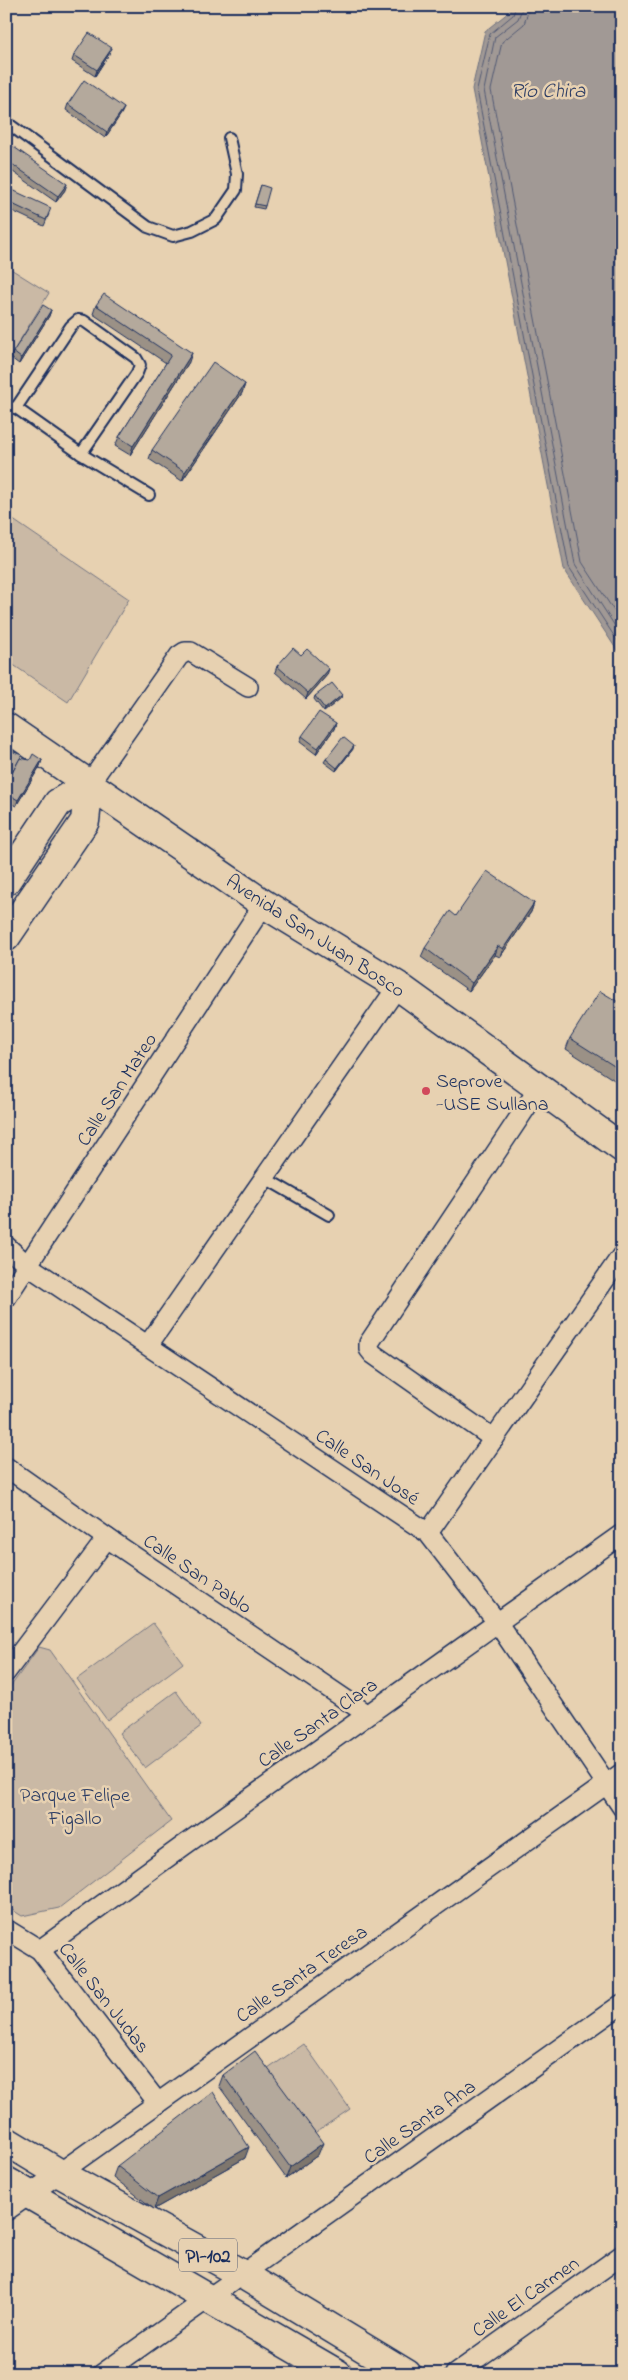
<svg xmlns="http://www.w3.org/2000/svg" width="628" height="2380" font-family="'Indie Flower',sans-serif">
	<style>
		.green { fill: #cab9a5; stroke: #727482 }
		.water { fill: #a19995; stroke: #6b6f7f }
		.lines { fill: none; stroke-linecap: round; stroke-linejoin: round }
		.shore { stroke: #515974; stroke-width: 1 }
		.lane-casing { stroke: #1b2f5e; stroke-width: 14 }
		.street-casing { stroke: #1b2f5e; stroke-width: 22 }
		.secondary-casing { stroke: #1b2f5e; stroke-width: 31 }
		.primary-casing { stroke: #1b2f5e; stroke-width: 31 }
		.lane { stroke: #e7d1b1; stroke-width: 10 }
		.street { stroke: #e7d1b1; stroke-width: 19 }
		.secondary { stroke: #e7d1b1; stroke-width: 28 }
		.primary { stroke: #e7d1b1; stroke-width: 28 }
		.wall { fill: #9b9186; stroke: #1b2f5e }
		.shaded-wall { fill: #7e766d; stroke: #1b2f5e }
		.building { fill: #b4a99c; stroke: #1b2f5e }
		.poi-dot { fill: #d1495b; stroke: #e7d1b1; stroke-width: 2 }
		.labels { text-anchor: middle; stroke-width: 5; stroke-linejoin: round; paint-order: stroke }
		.shield { fill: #e7d1b1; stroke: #586077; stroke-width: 1 }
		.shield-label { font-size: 19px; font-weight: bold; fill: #1b2f5e }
		.street-label { font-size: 20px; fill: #1b2f5e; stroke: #e7d1b1 }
		.poi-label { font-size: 20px; fill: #1b2f5e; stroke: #e7d1b1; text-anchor: start }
		.park-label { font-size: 20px; fill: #2c3d65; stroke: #e7d1b1 }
		.water-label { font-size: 21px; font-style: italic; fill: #2f3f66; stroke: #e7d1b1 }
	</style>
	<rect width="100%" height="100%" fill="#e7d1b1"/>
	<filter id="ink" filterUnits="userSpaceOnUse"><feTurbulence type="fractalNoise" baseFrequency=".02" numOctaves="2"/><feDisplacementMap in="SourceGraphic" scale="10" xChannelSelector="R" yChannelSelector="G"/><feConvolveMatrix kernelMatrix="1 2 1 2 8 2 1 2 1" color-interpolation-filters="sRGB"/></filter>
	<g filter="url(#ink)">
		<g class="green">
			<polygon points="6,266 49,293 6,363"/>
			<polygon points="6,515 129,599 68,702 6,660"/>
			<polygon points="153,1623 183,1663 107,1720 77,1679"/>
			<polygon points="39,1647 50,1650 171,1821 59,1908 22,1916 6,1906 6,1693"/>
			<polygon points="176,1691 201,1726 145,1768 119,1733"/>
			<polygon points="304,2044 350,2109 313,2134 268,2069"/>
		</g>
		<polygon class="water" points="512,6 622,6 622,658 564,569 472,89 485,31 509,12"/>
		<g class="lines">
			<g class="shore">
				<polyline points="516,6 513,15 490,34 477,90 569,567 622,648"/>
				<polyline points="523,6 518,19 495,37 484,90 575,564 622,637"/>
				<polyline points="530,6 524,24 502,42 491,90 582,562 622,623"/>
			</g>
			<g class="lane-casing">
				<g id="lane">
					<polyline points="6,122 148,227 173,236 192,231 216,219 236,190 237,174 229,138"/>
					<polyline points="6,407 16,408 81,454 149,495"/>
					<polyline points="16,408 71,326 78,320 84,321 136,358 140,365 137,373 81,454"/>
					<polyline points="265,1178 329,1215"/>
				</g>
			</g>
			<g class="street-casing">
				<g id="street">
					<polyline points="89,784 179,656 185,652 191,652 248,687"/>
					<polyline points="6,1246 27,1265 428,1533 497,1622 622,1807"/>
					<polyline points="6,1298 264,904"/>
					<polyline points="148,1345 398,986"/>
					<polyline points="494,1439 373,1354 369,1349 369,1343 539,1088"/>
					<polyline points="6,1467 107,1538 367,1714"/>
					<polyline points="428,1533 622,1255"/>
					<polyline points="6,1672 107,1538"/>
					<polyline points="6,1929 40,1950 158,2103"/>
					<polyline points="40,1950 183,1846 622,1534"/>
					<polyline points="6,2211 622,1773"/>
					<polyline points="102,2374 622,2004"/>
					<polyline points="455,2374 622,2255"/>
				</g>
			</g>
			<g class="secondary-casing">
				<g id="secondary">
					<polyline points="6,727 264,904 398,986 622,1148"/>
					<polyline points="6,881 58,803 89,784"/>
					<polyline points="6,937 85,821 89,784"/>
				</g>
			</g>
			<g class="primary-casing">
				<g id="primary">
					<polyline points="6,2141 59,2173 242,2274 407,2374"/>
					<polyline points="6,2181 338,2374"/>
				</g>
			</g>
			<use href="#lane" class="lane"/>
			<use href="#street" class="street"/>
			<use href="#secondary" class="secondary"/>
			<use href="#primary" class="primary"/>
		</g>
		<g class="wall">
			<polygon points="109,54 95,76 72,61 74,55"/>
			<polygon points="68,104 124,108 121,114 105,138 66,110"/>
			<polygon points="6,152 65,190 56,202 6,167"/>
			<polygon points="261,185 265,206 264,209 254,207"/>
			<polygon points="6,187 49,214 44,226 6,208"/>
			<polygon points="96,305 189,362 130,455 115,446 119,437 166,363 93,314"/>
			<polygon points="51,310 49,316 19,364 11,358 13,352"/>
			<polygon points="245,384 242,393 182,481 149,459 152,450"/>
			<polygon points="301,655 327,675 306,699 275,672 277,666"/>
			<polygon points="342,695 341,698 324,712 314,699 315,696"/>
			<polygon points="336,723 334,729 316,754 300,742 302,736"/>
			<polygon points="6,749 20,758 10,777 6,775"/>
			<polygon points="353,749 336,771 324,762 326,759"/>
			<polygon points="30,760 42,760 40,766 16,806 6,801 6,780 8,781"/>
			<polygon points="534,903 531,912 500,957 495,955 469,991 421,957 425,948 456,916"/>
			<polygon points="622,1000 622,1085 566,1049 570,1038 620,1003"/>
			<polygon points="223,2075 318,2155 286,2178 219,2086"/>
			<polygon points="245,2158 154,2209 113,2177 117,2166"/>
		</g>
		<g class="shaded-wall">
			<polygon points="444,6 454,6 443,9"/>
			<polygon points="112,48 109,54 95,76 97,70"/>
			<polygon points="124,108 121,114 105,138 107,132"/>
			<polygon points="67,184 65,190 56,202 58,196"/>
			<polygon points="51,310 49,316 19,364 21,358"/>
			<polygon points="192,353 189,362 130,455 133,446"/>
			<polygon points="245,384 242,393 182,481 185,472"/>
			<polygon points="329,669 327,675 306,699 308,693"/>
			<polygon points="342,695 341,698 324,712 325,709"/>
			<polygon points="336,723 334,729 316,754 318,748"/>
			<polygon points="354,746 353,749 336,771 337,768"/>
			<polygon points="42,760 40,766 16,806 18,800"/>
			<polygon points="534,903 531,912 500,957 503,949"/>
			<polygon points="498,946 495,955 469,991 472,983"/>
			<polygon points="323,2143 318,2155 286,2178 290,2167"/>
			<polygon points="249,2147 245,2158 154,2209 158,2198"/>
		</g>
		<g class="building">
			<polygon points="89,33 112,48 97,70 74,55"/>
			<polygon points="84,80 124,108 107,132 68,104"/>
			<polygon points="11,145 67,184 58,196 6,160 6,152"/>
			<polygon points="261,185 270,188 265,206 255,204"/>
			<polygon points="6,187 51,208 46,220 6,201"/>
			<polygon points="104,294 192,353 133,446 119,437 171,355 96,305"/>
			<polygon points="43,305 51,310 21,358 13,352"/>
			<polygon points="213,362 245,384 185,472 152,450"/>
			<polygon points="293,648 301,655 307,649 329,669 308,693 277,666"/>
			<polygon points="332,683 342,695 325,709 315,696"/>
			<polygon points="319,712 336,723 318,748 302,736"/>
			<polygon points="343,737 354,746 337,768 326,759"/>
			<polygon points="6,749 22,755 11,774 6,771"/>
			<polygon points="33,754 42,760 18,800 6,793 6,780 8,781 20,758 30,760"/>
			<polygon points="487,871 534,903 503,949 498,946 472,983 425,948 450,911 456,916"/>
			<polygon points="600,991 620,1003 622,1000 622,1071 570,1038"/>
			<polygon points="255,2051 323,2143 290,2167 223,2075"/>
			<polygon points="213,2092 249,2147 158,2198 117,2166"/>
		</g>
	</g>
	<circle class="poi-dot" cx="426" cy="1091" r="5"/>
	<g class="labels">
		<rect class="shield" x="179" y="2238.5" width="58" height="33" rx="4"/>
		<g class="shield-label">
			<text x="208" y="2262">PI-102</text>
		</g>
		<g class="street-label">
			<text transform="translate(316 935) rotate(33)" y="7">Avenida San Juan Bosco</text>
			<text transform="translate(116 1089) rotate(-57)" y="7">Calle San Mateo</text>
			<text transform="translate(368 1466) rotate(34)" y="7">Calle San José</text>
			<text transform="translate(198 1573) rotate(34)" y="7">Calle San Pablo</text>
			<text transform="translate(317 1722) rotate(-35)" y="7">Calle Santa Clara</text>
			<text transform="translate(301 1973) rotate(-35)" y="7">Calle Santa Teresa</text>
			<text transform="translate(105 1997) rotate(52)" y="7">Calle San Judas</text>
			<text transform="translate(419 2121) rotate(-35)" y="7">Calle Santa Ana</text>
			<text transform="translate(525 2296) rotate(-35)" y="7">Calle El Carmen</text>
		</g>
		<g class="poi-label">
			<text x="436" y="1087">Seprove<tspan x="436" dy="23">-USE Sullana</tspan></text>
		</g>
		<g class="park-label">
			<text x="75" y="1801">Parque Felipe<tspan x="75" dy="23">Figallo</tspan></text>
		</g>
		<g class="water-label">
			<text x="548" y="97">Río Chira</text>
		</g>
	</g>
	<rect width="628" height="2380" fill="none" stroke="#e7d1b1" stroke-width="25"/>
	<rect x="12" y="12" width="603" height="2355" fill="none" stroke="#1b2f5e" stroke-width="2" filter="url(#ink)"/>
</svg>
